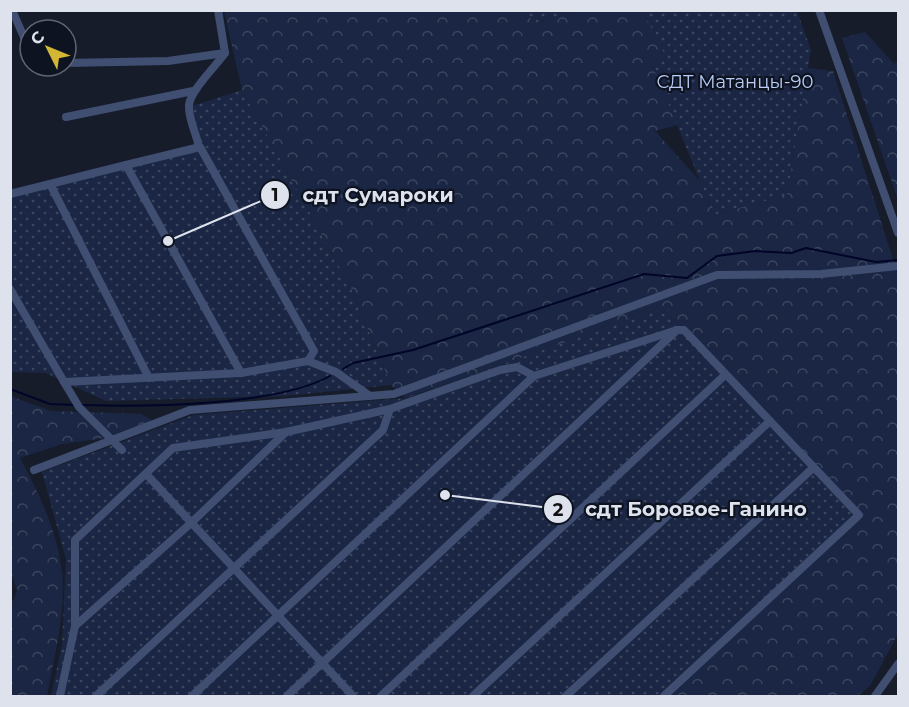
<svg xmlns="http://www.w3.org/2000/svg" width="909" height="707" font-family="Montserrat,sans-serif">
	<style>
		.grass { fill: url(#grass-dots) }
		.forest { fill: url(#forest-crowns) }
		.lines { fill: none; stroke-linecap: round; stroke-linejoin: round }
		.stream { stroke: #010529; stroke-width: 2 }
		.street { stroke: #3f4e71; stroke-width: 8 }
		.labels { text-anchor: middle; stroke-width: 4.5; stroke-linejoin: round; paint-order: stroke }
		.park-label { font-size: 18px; fill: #bacdf7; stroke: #0d1320 }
		.leader { fill: none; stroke: #dee2ec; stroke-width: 2 }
		.callout-dot { fill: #dee2ec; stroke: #0d1320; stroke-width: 2 }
		.mark-label { font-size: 18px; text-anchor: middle; font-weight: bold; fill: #111 }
		.callout-label { font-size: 20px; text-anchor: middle; font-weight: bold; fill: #dee2ec; stroke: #0d1320; stroke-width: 4.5; stroke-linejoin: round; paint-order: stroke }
	</style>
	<defs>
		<pattern id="grass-dots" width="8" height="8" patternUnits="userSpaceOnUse" patternTransform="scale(1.5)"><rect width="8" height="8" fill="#1a2643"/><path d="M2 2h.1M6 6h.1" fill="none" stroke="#3b455e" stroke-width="1.8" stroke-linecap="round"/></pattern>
		<pattern id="forest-crowns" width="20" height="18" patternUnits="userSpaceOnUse" patternTransform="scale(1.5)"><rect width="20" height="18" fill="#1a2643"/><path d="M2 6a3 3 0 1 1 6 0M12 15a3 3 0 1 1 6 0" fill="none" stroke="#3b455e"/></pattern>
	</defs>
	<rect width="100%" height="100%" fill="#161c2a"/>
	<g class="grass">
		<polygon points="515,11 574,11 539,23"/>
		<polygon points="630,11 797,11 811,50 787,196 714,215"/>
		<polygon points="242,90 351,288 391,385 285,396 106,401 46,373 11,372 11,194 199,147 192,106"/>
		<polygon points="666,306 862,517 661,696 51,696 62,645 66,559 42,472 193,415 407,398"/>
	</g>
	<g class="forest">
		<polygon points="515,10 539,23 574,11 643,11 664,53 652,65 677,125 655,131 700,181 714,215 787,195 808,68 833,71 898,275 898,634 870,686 857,696 661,696 862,516 666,307 406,398 391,385 351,288 242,90 224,11"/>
		<polygon points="865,32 894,64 898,61 898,200 842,38"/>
		<path d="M10 396 51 411 141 414 153 421 119 436 62 444 20 458C38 492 55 526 61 565 68 607 54 655 47 696H11V606L17 591 10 569Z"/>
	</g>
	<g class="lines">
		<g class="stream">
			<polyline points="343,369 353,363 413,350 644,274 687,278 717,256 755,251 791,253 806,248 876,262 898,260"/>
			<polyline points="10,389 50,404 76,405"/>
			<path d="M82 405C145 407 276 406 330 376"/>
		</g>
		<g class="street">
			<polyline points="12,10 30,51"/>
			<polyline points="819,10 898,233"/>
			<polyline points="66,63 168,61 225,53"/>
			<polyline points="66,117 193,91"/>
			<path d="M198 143C195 131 188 117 189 105 190 91 216 66 225 53L218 10"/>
			<polyline points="126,165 200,147 314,351 308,361"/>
			<polyline points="50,184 126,165 241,373"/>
			<polyline points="10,194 50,184 149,378"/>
			<polyline points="10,289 64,382"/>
			<polyline points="122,450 79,407 64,382 241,373 308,361 336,372 370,396"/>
			<polyline points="34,470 190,410 394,394 717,275 821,274 898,266"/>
			<polyline points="147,475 353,696"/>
			<polyline points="75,626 191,523 286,432"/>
			<polyline points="60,696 75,626 75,540 173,448 286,432 390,409 500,370 517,367 534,376"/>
			<polyline points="96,696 383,430 390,409"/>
			<polyline points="192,696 534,376 677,330 684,330 859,515 664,696"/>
			<polyline points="287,696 675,332"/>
			<polyline points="381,696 725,375"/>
			<polyline points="473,696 770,421"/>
			<polyline points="566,696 813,468"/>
			<polyline points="875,696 898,664"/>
		</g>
	</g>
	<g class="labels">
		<g class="park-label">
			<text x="735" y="88">СДТ Матанцы-90</text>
		</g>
	</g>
	<path class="leader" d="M168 241L275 195M445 495L558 509"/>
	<g class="callout-dot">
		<circle cx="168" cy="241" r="6"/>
		<circle cx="445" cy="495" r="6"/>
		<circle cx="275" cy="195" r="15"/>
		<circle cx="558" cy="509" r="15"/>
	</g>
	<g class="mark-label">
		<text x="275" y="201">1</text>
		<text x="558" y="516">2</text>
	</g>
	<g class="callout-label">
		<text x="378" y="202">сдт Сумароки</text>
		<text x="696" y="516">сдт Боровое-Ганино</text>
	</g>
	<rect width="909" height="707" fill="none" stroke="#dee2ec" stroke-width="24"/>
	<g transform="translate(48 48) rotate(313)"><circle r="28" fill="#0d1320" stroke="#616672" stroke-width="1.5"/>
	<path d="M0-4.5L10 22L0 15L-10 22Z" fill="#d4b635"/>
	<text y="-9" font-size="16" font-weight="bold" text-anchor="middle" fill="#dee2ec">С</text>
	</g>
</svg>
